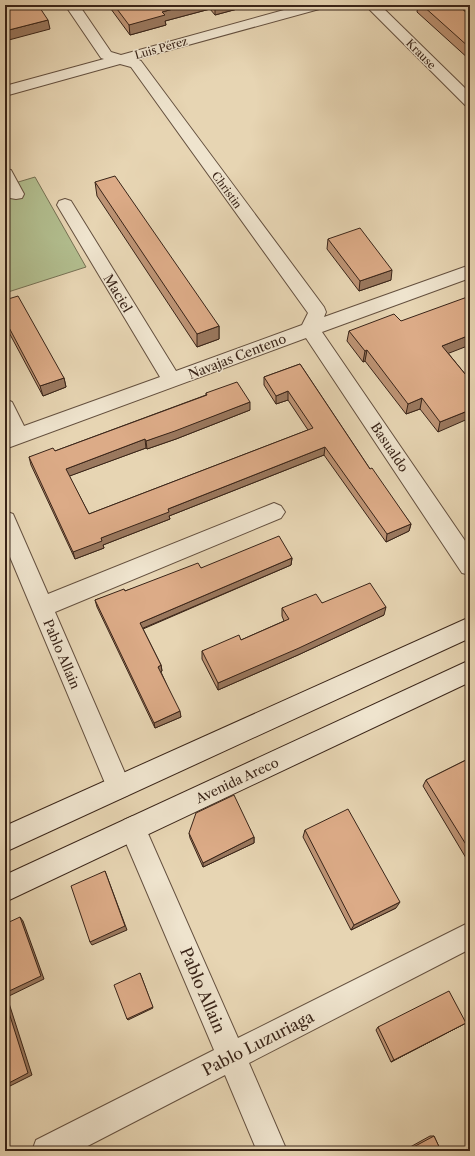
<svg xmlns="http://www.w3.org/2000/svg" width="475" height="1156" font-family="'Libre Caslon Text',serif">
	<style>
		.green { fill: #b2be8f; stroke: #767154 }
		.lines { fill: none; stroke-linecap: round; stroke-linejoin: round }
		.street-casing { stroke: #64503f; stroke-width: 2 }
		.secondary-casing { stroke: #392418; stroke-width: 2 }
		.street { fill: #efe4ce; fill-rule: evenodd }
		.secondary { fill: #efe4ce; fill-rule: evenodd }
		.wall { fill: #bd9374; stroke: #392418 }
		.shaded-wall { fill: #9a785e; stroke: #392418 }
		.building { fill: #dcab87; stroke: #392418 }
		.labels { text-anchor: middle; stroke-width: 3; stroke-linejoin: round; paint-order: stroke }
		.far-street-label { font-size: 11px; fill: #392418; stroke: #efe4ce }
		.street-label { font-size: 13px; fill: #392418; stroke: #efe4ce }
		.near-street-label { font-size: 16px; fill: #392418; stroke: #efe4ce }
	</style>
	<rect width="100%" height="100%" fill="#e7d5b3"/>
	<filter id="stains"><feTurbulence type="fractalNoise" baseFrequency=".005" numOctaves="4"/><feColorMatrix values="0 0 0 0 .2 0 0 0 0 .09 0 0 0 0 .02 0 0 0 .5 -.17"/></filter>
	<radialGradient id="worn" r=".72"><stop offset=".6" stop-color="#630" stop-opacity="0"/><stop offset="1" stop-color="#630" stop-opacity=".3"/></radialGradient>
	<polygon class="green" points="35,177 86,267 5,293 5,186"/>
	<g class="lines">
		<g class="street-casing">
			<g id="street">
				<polygon points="65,5 79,5 111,52 121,55 302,5 325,5 323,8 137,59 141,61 324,307 326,312 324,317 470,265 470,278 322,332 470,548 470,575 462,573 306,338 5,449 5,433 7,432 5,428 5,399 12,402 24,426 160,377 57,205 59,201 65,199 71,201 176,371 302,325 308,313 131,67 120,64 5,96 5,86 104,59 101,58"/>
				<polygon points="365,5 380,5 470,93 470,107 465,105"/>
				<path d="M5 169 11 170 24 194 22 198 16 199 10 198C4 188 5 180 5 169Z"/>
				<polygon points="274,503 281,506 285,512 281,518 55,612 131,787 128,795 119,799 110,795 5,545 5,511 13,514 48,594"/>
				<polygon points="133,816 142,820 238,1038 470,922 470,949 249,1063 287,1151 257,1151 225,1075 78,1151 32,1151 36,1140 214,1050 120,829 124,820"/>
			</g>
		</g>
		<g class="secondary-casing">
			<g id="secondary">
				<polygon points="470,617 470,638 5,852 5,826"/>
				<polygon points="470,660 470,682 5,902 5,875"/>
			</g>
		</g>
		<use href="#street" class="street"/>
		<use href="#secondary" class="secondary"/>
	</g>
	<g class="wall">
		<polygon points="108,5 241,5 241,8 215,15 210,9 165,21 166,25 130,35"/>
		<polygon points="418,5 458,5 470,16 470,60 417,12"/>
		<polygon points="95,182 219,326 219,339 197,347 97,196"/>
		<polygon points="328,239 391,280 359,291 327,249"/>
		<polygon points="5,300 64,378 66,387 43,396 5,325"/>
		<polygon points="401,321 448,353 470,380 438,432 420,409 406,414 365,361 363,362 347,341 349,331"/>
		<polygon points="300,364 370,469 411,524 409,531 386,542 324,455 169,516 170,519 103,545 104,548 75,559 31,465 29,457 55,451 206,395 206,393 250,410 176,439 147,449 146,448 69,476 89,514 308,430 288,400 276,404 264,385 264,377"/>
		<polygon points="292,558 291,565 143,629 161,665 162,671 161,672 181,717 155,728 97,607 95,600 201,568"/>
		<polygon points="322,603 384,615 298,655 218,690 202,659 202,651 241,640 284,621 282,616 282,608"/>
		<polygon points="470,758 470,856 466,858 423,786 426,780"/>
		<polygon points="305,830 396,908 351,930 303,837"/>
		<polygon points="189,833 254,837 254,843 203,867 190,838"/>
		<polygon points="462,1025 391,1062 376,1030 378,1027"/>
		<polygon points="430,1136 434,1136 441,1151 403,1151"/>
	</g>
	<g class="shaded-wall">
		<polygon points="188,5 210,5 210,9 165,21 166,25 130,35 129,25 162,12"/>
		<polygon points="215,5 241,5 241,8 215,15"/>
		<polygon points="48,20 50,29 5,41 5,31"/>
		<polygon points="392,270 391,280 359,291 360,281"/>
		<polygon points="219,326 219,339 197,347 197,334"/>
		<polygon points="470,335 470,345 439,357 442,346"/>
		<polygon points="367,350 365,361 363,362 365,351"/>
		<polygon points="64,378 66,387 43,396 40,386"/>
		<polygon points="288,391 288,400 276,404 276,396"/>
		<polygon points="422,398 420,409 406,414 408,404"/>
		<polygon points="250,402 250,410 176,439 147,449 146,441"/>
		<polygon points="470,410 470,418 438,432 440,422"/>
		<polygon points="145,439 146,448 67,477 66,469"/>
		<polygon points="325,447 324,455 169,516 170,519 103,545 104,548 75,559 73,552 101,538 168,509"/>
		<polygon points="411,524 409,531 386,542 387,534"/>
		<polygon points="292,558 291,565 141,629 140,623"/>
		<polygon points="386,607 384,615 298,655 218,690 218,683"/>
		<polygon points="161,665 162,671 159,673 158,667"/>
		<polygon points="180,711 181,717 155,728 154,723"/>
		<polygon points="254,837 254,843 203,867 203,863"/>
		<polygon points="470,853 470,856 466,858"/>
		<polygon points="105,871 127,930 92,945 90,942"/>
		<polygon points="400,902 396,908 351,930 354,925"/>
		<polygon points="20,917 23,921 44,979 7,997 32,1075 8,1087 5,1086 5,993"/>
		<polygon points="140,973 153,1008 128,1020 127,1019"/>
		<polygon points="466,1023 462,1025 391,1062 394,1060"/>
	</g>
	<g class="building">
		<polygon points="5,5 38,5 48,20 5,31"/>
		<polygon points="114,5 188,5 162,12 165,15 129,25"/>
		<polygon points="422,5 458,5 470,16 470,48"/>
		<polygon points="115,176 219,326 197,334 95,182"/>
		<polygon points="360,228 392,270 360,281 328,239"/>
		<polygon points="18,296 64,378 40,386 5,320 5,300"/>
		<polygon points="470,296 470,335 442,346 470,380 470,410 440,422 422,398 408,404 367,350 365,351 349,331 394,314 401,321"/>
		<polygon points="300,364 370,469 372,468 411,524 387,534 325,447 168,509 169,512 101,538 102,541 73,552 29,457 53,448 55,451 207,395 206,393 237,382 250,402 175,431 146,441 145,439 66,469 89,514 313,428 288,391 276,396 264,377"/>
		<polygon points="279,536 292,558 140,623 161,665 158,667 180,711 154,723 95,600 124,589 125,591 198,563 201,568"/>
		<polygon points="370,583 386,607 299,648 218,683 202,651 239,635 241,640 289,619 282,608 316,594 322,603"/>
		<polygon points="470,758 470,851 426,780"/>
		<polygon points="234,795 254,837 203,863 189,833 196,813"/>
		<polygon points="348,809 400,902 354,925 305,830"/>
		<polygon points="105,871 125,926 90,942 71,886"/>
		<polygon points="20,917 41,976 5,993 5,924"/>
		<polygon points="140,973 153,1007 127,1019 114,985"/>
		<polygon points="449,991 466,1023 394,1060 378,1027"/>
		<polygon points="5,1000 28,1073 5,1085"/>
		<polygon points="434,1136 441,1151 406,1151"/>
	</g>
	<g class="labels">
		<g class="far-street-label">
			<text transform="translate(161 48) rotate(-16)" y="4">Luis Pérez</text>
			<text transform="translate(421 54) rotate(45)" y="4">Krause</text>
			<text transform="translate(227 190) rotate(54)" y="4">Christin</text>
		</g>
		<g class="street-label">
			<text transform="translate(118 293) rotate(59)" y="5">Maciel</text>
			<text transform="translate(237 356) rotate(-21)" y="5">Navajas Centeno</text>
			<text transform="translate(390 447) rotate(56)" y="5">Basualdo</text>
			<text transform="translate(62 654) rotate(67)" y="5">Pablo Allain</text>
			<text transform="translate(237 780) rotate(-25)" y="5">Avenida Areco</text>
		</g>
		<g class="near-street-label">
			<text transform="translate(203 990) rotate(67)" y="6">Pablo Allain</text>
			<text transform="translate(258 1043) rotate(-27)" y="6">Pablo Luzuriaga</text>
		</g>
	</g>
	<rect width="475" height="1156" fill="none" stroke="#e7d5b3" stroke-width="20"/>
	<rect x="6" y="6" width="463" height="1144" fill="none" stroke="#392418" stroke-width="2"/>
	<rect x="10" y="10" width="455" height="1136" fill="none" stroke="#392418"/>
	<rect width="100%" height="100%" filter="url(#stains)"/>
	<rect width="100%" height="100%" fill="url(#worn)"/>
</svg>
